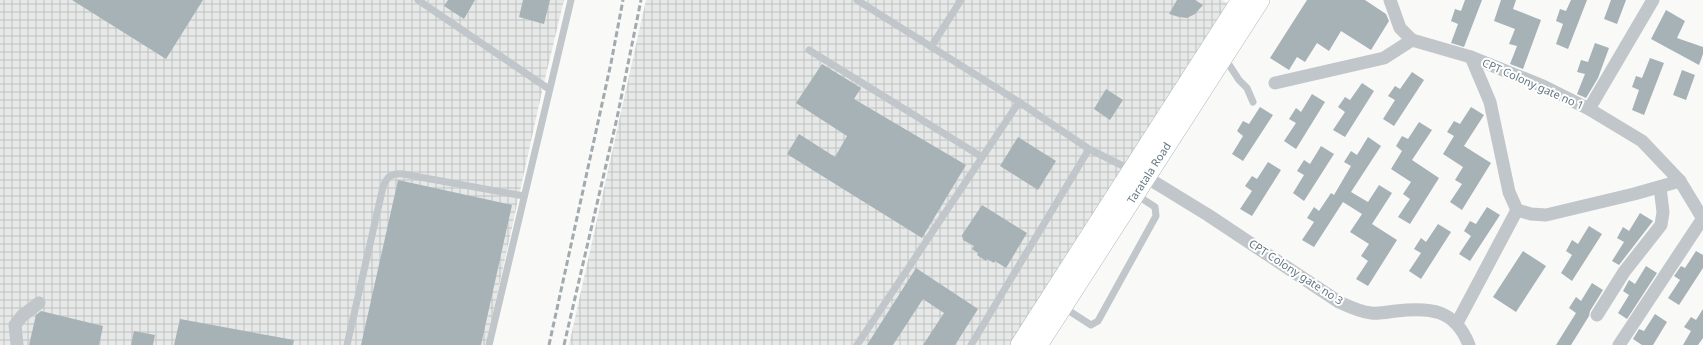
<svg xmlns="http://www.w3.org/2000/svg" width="1703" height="345" font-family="'Noto Sans',sans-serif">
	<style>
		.industrial { fill: url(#industrial-grid) }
		.building { fill: #a7b2b6 }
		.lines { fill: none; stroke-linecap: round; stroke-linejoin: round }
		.secondary-casing { stroke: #b2babe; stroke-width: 20 }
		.lane { stroke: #c0c6c9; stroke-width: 7 }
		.street { stroke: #c0c6c9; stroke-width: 13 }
		.secondary { stroke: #fff; stroke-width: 19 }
		.rail { stroke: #a1aaaf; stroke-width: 3; stroke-dasharray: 6 3; stroke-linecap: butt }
		.labels { text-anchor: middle; stroke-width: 4; stroke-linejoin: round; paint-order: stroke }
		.street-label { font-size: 11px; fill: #647882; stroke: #fff }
	</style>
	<defs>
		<pattern id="industrial-grid" width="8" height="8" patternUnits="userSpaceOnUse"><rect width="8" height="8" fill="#e7e9e8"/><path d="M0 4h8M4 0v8" fill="none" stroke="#bfc2c1"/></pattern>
	</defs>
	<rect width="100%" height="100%" fill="#f9f9f7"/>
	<g class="industrial">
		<polygon points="0,0 564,0 543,87 486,345 0,345"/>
		<polygon points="646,0 1222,0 1229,4 1016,345 569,345"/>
	</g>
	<g class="building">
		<polygon points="72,0 203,0 166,59"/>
		<polygon points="448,0 475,0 464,19 444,6"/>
		<polygon points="523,0 550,0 544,24 519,17"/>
		<polygon points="1177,0 1195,0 1203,5 1195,14 1187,18 1179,17 1169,14"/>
		<polygon points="1307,0 1365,0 1386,14 1389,21 1371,50 1341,31 1329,51 1317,43 1305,62 1297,57 1289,70 1270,58"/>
		<polygon points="1465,0 1482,0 1464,47 1451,43 1458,24 1451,21 1455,9 1461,11"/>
		<polygon points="1501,0 1516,0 1513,9 1541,20 1523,69 1510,64 1517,46 1509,44 1515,29 1494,21"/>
		<polygon points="1571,0 1587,0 1568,49 1556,44 1563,24 1556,21 1560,9 1566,11"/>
		<polygon points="1611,0 1626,0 1617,24 1604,19"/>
		<polygon points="1666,10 1685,21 1677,38 1703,47 1703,54 1699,65 1651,39"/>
		<polygon points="1595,43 1609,48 1598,78 1586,98 1577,94 1585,74 1577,72 1581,60 1588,62"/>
		<polygon points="1650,58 1664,63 1644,115 1632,110 1639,90 1632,87 1636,76 1642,78"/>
		<polygon points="822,64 861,88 854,99 966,165 922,238 787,154 799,134 835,157 847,136 796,103"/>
		<polygon points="1682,70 1695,75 1686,100 1673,95"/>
		<polygon points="1412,72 1424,80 1394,126 1383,119 1395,100 1388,96 1395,86 1400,89"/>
		<polygon points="1362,83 1374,91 1345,137 1333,130 1345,112 1338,107 1345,97 1350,100"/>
		<polygon points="1106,89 1123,100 1110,120 1094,109"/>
		<polygon points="1312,94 1325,102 1296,149 1284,141 1296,123 1289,119 1296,108 1301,112"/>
		<polygon points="1260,107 1273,115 1243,161 1232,154 1243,136 1237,131 1243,121 1249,124"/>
		<polygon points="1471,107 1484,115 1464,146 1491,163 1462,210 1450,202 1462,184 1455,180 1463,167 1443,154 1454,136 1447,132 1454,121 1460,124"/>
		<polygon points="1419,122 1432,130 1412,160 1439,178 1410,224 1398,217 1410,199 1403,194 1411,182 1391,169 1402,151 1396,146 1402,136 1408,139"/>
		<polygon points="1018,137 1056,161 1038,190 1000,166"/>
		<polygon points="1368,137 1381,146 1351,192 1368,202 1379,185 1392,193 1372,224 1397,240 1368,286 1356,279 1368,261 1361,256 1369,244 1350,232 1362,214 1343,202 1314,247 1302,240 1314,222 1307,218 1314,207 1319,211 1331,193 1334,195 1351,166 1344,162 1351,151 1357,155"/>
		<polygon points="1321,146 1334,154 1304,201 1293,193 1304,175 1297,171 1304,160 1310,164"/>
		<polygon points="1268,162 1281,170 1252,216 1240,209 1252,191 1245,186 1252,176 1257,179"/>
		<polygon points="398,180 512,205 481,345 361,345"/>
		<polygon points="982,205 1027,233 1006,268 995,261 994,263 987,259 986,261 977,255 978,253 972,249 974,246 963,240 962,235"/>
		<polygon points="1487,207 1500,215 1470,261 1459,254 1471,236 1464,231 1470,221 1476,224"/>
		<polygon points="1640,213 1653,221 1619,265 1612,261 1624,242 1617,238 1623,227 1629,231"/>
		<polygon points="1438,224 1451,232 1421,279 1409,271 1421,253 1414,249 1421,238 1426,242"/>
		<polygon points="1589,226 1602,234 1572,281 1561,273 1572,255 1566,251 1572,240 1578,244"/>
		<polygon points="1523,251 1546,266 1516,312 1493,297"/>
		<polygon points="1696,251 1703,255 1703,268 1679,305 1668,298 1680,280 1674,276 1681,266 1685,268"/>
		<polygon points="1646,266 1657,273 1627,319 1618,313 1629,295 1623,291 1629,280 1635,284"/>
		<polygon points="916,268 978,309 955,345 923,345 944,313 923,299 893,345 867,345"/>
		<polygon points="1592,283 1603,290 1590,311 1589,316 1571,345 1556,345 1576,313 1569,308 1576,297 1581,301"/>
		<polygon points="1703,309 1703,338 1698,345 1683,345 1691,331 1684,327 1691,317 1696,320"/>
		<polygon points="41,311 103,326 99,345 29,345 36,315"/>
		<polygon points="1655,314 1667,322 1653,345 1642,345 1633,339 1639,329 1644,331"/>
		<polygon points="180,319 294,340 293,345 174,345"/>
		<polygon points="134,331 155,335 153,345 131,345"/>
	</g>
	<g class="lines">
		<g class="secondary-casing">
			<g id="secondary">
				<polyline points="1020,345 1241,0"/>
				<polyline points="1038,345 1260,0"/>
			</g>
		</g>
		<g class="lane">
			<polyline points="418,0 549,89"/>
			<polyline points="857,0 1019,102 1089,149 1131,170"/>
			<polyline points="931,47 961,0"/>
			<polyline points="809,50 982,157"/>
			<polyline points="1224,57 1239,80 1247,88 1253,102"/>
			<polyline points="1063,307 1091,325 1098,321 1156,216 1155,207 1135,194"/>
			<path d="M347 345 383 187C387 176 392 173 403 174L524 196"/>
			<polyline points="489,345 571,0"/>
			<polyline points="857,345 1019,102"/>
			<polyline points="971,345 1089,149"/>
		</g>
		<g class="street">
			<polyline points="1390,0 1400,28 1412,40 1471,57 1543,86 1589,109 1642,141 1680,181 1703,219"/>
			<polyline points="1471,57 1490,102 1509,192 1517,210 1531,214 1546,215 1634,194 1680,181"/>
			<polyline points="1275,83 1384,58 1412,40"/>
			<polyline points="1589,109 1653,0"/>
			<path d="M1146 177 1208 215 1339 302C1350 307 1360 312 1371 313 1379 314 1388 312 1396 311 1430 307 1455 309 1469 345"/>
			<polyline points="1597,315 1624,272 1661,225 1663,212 1660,187"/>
			<polyline points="1457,323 1517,210"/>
			<polyline points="17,345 15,325 22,316 39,303"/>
			<polyline points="1619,345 1703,218"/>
		</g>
		<use href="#secondary" class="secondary"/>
		<g class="rail">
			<polyline points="549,345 611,63 623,0"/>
			<polyline points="564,345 617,118 641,0"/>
		</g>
	</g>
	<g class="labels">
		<g class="street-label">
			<text transform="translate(1533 84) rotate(24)" y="4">CPT Colony gate no 1</text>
			<text transform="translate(1149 173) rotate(-57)" y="4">Taratala Road</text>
			<text transform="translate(1296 272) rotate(33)" y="4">CPT Colony gate no 3</text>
		</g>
	</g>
</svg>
